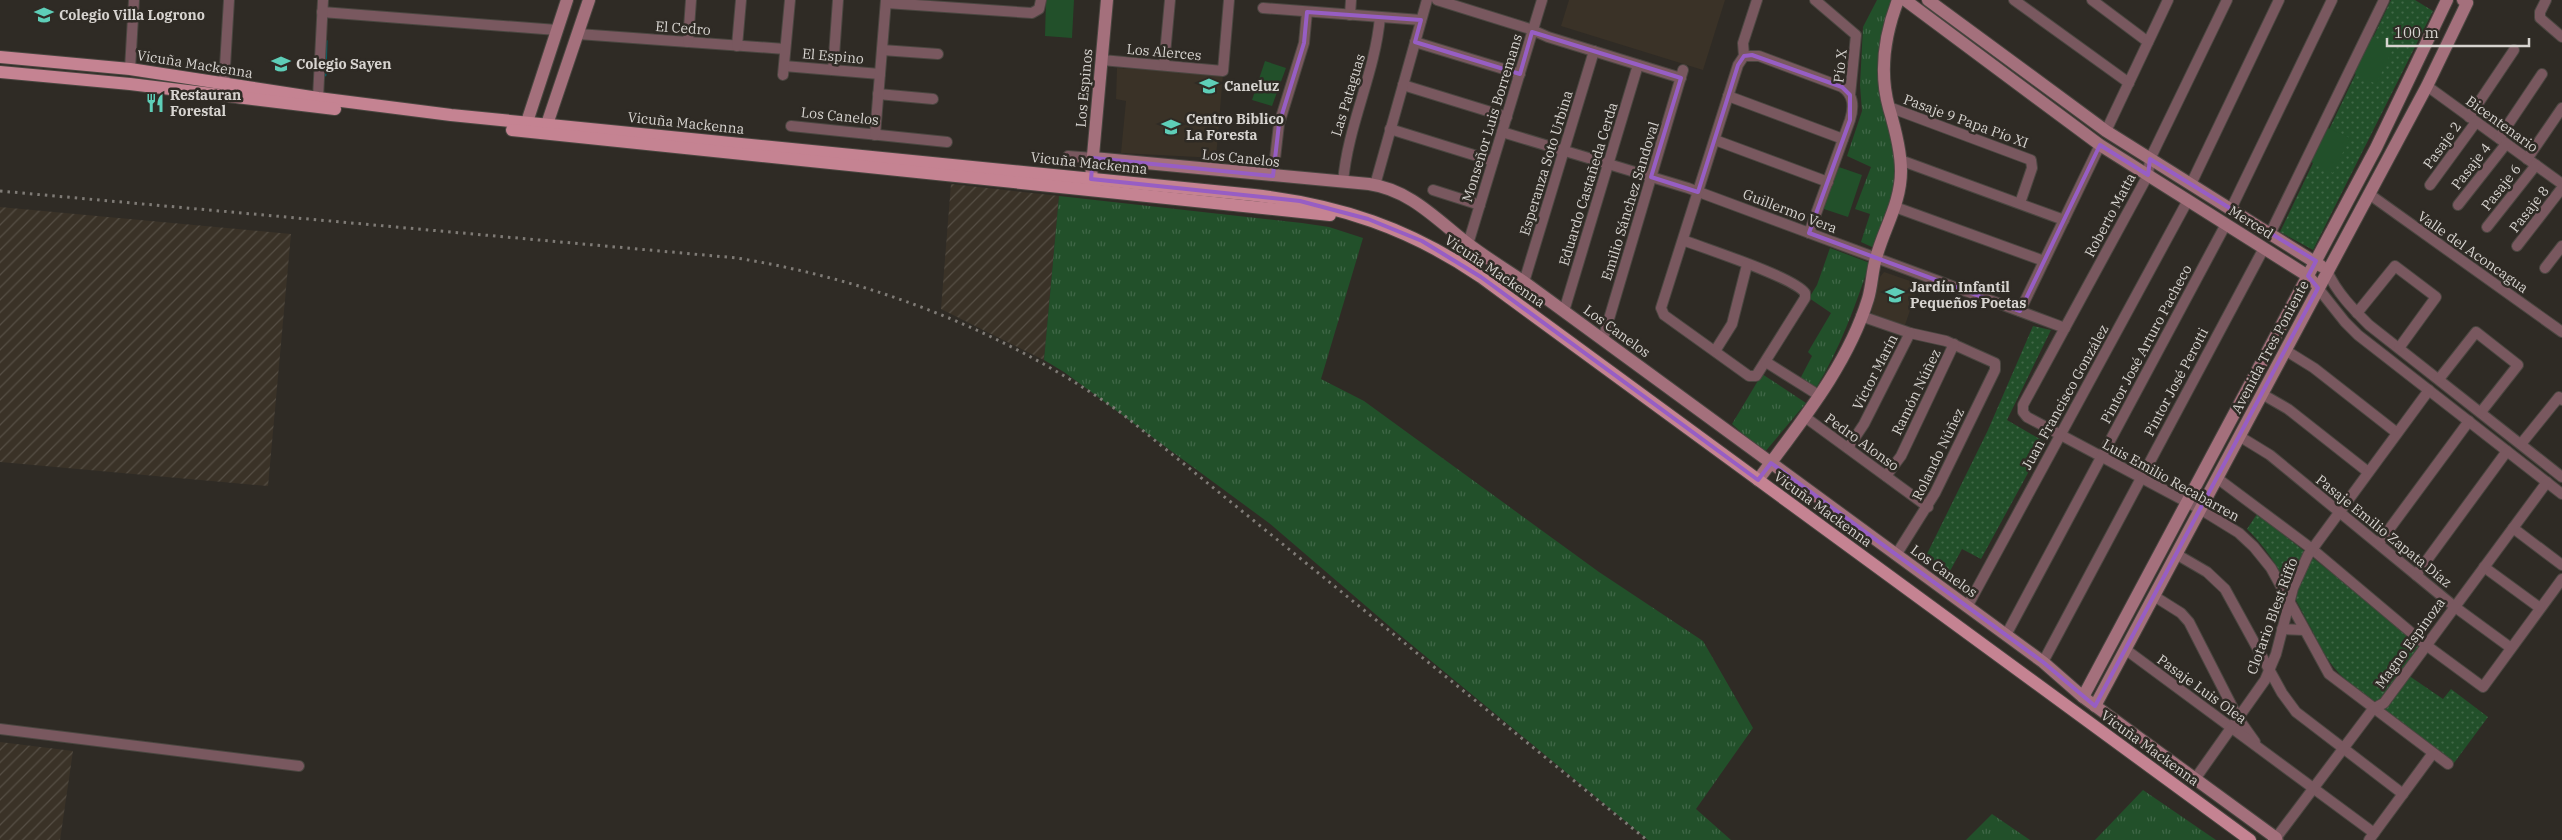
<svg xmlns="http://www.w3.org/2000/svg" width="2562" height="840" font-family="'IBM Plex Serif',serif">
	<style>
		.built { fill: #3a3227 }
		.industrial { fill: url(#industrial-furrows) }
		.grass { fill: url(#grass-tufts) }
		.park { fill: url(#park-dots) }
		.pitch { fill: #22502a }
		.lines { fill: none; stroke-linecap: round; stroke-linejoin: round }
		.stream { stroke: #00646c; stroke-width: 3 }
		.street-casing { stroke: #4a4640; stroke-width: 12 }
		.secondary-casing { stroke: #4a4640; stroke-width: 14 }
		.primary-casing { stroke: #4a4640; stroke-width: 14 }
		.street { stroke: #79585f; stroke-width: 10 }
		.secondary { stroke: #a4707c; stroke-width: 12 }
		.primary { stroke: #c58392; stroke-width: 12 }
		.rail { stroke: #7f7b76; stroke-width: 3; stroke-dasharray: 2.5 5; stroke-linecap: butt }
		.marked { fill: none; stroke: #975ec4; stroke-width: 4; stroke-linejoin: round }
		.labels { text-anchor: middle; stroke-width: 5; stroke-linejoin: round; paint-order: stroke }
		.poi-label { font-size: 14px; font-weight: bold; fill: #d7d4d0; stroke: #2f2b25; text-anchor: start }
		.street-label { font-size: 14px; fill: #d7d4d0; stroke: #2f2b25 }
	</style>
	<defs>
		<pattern id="industrial-furrows" width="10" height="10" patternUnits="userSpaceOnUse" patternTransform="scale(1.25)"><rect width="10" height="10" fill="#3a3227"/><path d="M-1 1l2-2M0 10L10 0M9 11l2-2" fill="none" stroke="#564f45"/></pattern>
		<pattern id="grass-tufts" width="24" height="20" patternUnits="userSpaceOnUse" patternTransform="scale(1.25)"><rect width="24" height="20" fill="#22502a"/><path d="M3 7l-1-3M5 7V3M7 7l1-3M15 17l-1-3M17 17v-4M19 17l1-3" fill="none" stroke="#416848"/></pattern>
		<pattern id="park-dots" width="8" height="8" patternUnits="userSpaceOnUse" patternTransform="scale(1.25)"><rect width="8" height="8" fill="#22502a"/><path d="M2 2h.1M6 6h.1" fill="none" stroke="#416848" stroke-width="1.8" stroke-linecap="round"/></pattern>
	</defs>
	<rect width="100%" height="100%" fill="#2f2b25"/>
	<g class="built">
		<polygon points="1569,0 1725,0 1703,70 1561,26"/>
		<polygon points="1117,68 1223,74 1216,158 1121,153 1126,101 1116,99"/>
		<polygon points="1884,272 1919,284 1905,325 1872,314 1871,307 1880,277"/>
	</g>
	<g class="industrial">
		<polygon points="951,184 1059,196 1044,360 941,309"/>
		<polygon points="0,207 291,234 268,486 0,462"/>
		<polygon points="0,742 73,751 60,840 0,840"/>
	</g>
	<g class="grass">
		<polygon points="1877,0 1893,0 1886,28 1897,153 1897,187 1878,245 1872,247 1861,242 1870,214 1855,209 1871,167 1847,156 1862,111 1860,85 1863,27"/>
		<polygon points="1059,196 1302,223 1329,227 1363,238 1321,379 1364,401 1599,572 1703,641 1753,728 1696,809 1731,840 1648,840 1395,631 1269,523 1064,372 1044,360"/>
		<path d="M1830 248 1870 263C1855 306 1840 349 1816 388L1800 379 1812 356 1808 352 1831 313 1809 298 1817 285Z"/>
		<polygon points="1762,374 1806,403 1764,453 1732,424"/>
		<polygon points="2143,790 2216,840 2095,840"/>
		<polygon points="1992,814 2030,840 1966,840"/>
	</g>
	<g class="park">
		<polygon points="2391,0 2415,0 2433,11 2313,250 2280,232"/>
		<polygon points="2033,326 2051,330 2007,420 2045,442 1981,559 1962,549 1950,571 1926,556 1988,430"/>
		<path d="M2257 514 2422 644 2402 671 2443 699 2451 689 2488 717 2454 763 2345 679C2330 666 2322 650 2313 632 2293 596 2277 558 2247 529Z"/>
	</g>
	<g class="pitch">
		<polygon points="1046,0 1074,0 1072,38 1045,36"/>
		<polygon points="2372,36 2394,47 2376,84 2354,73"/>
		<polygon points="1265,61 1286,68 1272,106 1252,100"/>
		<polygon points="2328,128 2350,138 2333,173 2311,162"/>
		<polygon points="1836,166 1862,175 1848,217 1821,208"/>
	</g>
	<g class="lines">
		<polyline class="stream" points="325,75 326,41"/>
		<g class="street-casing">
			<g id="street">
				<polyline points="1437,0 1530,29 1548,37 1681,78"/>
				<polyline points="1815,0 1856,35 1850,95"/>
				<polyline points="2014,0 2129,83"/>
				<polyline points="2092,0 2148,42"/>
				<polyline points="2227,0 2150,159 2148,175 2023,405 2023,412 2027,417 2200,509 2239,533 2254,547 2271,568 2329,674 2448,764"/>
				<polyline points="2546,0 2540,12 2540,18 2562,37"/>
				<polyline points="886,3 1032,13 1039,9 1041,0"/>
				<polyline points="1263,8 1421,20"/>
				<polyline points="322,12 557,30"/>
				<polyline points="1350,15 1351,0"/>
				<polyline points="578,34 785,49"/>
				<polyline points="688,42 691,0"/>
				<polyline points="1415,42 1520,74"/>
				<polyline points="737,46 741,0"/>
				<polyline points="882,50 938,54"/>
				<path d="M1744 56H1759L1842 87C1854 95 1854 107 1850 120L1809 233"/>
				<polyline points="1744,56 1743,43 1757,0"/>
				<polyline points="1102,60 1223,71 1229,0"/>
				<polyline points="1164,65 1170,0"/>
				<polyline points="784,66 880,74"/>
				<polyline points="130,69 134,0"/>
				<polyline points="833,70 838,0"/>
				<polyline points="783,75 790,0"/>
				<polyline points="224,83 229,0"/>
				<polyline points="1403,85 1507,117"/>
				<polyline points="2427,86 2562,184"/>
				<polyline points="878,94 933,99"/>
				<polyline points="1728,96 1843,139"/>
				<polyline points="318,98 323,0"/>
				<polyline points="1889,107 2031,160 2032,168 2020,203"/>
				<polyline points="2469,117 2514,50"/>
				<polyline points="791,126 947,142"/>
				<polyline points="1390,129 1493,161"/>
				<polyline points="2106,131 2168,0"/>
				<polyline points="1502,132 1688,188 2065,328"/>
				<polyline points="875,135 886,0"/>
				<polyline points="2499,138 2542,74"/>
				<polyline points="1715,140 1828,182"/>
				<polyline points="1068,156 1093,158"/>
				<polyline points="2527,159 2562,108"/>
				<polyline points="1900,160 2064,220"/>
				<polyline points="1273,176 1279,124 1304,43 1307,12"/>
				<path d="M1343 182C1348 124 1375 74 1380 17"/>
				<polyline points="2191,184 2279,0"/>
				<polyline points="1375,185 1427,0"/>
				<polyline points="2430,185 2476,122"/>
				<polyline points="1433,190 1480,205"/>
				<polyline points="2369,194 2562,332"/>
				<polyline points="2458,205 2506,144"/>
				<polyline points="1895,207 2044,261"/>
				<polyline points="2231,209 2332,0"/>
				<polyline points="2487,227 2536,165"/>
				<polyline points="2270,234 2384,0"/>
				<path d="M1683 240C1706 249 1794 277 1805 293V298L1756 376H1749L1664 315 1661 308 1738 65 1744 56"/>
				<polyline points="1468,244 1542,0"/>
				<polyline points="2517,246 2562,188"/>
				<polyline points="2545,268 2562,246"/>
				<path d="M2327 271C2337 293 2353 309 2369 325L2562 477"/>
				<polyline points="1524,282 1594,51"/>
				<polyline points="2318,288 2345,322 2358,335 2562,494"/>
				<polyline points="1564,311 1638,65"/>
				<polyline points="2020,311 2100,145"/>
				<polyline points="2357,313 2395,266 2436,297 2399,348"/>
				<polyline points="1861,316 1910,333 1946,341 1995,363 1995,370 1935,493 1896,555"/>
				<polyline points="1603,339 1683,70"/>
				<polyline points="2285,350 2314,368 2397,433"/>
				<polyline points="1715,351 1732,324 1747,265"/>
				<polyline points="1766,362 1820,396"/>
				<polyline points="2439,379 2476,332 2518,365 2481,412"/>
				<polyline points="2262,394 2288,409 2368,472"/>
				<polyline points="1805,417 1928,507"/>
				<polyline points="2239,436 2270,455 2455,607 2511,648"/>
				<polyline points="2521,444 2559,397 2562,400"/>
				<polyline points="1848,448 1864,424 1910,333"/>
				<polyline points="1886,476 1901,456 1954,344"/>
				<polyline points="2217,478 2312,549 2426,645 2483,687 2562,579"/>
				<polyline points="2513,528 2562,565"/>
				<polyline points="2379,543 2469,421"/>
				<polyline points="2176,554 2207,572 2225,589 2282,693 2296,712 2403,794"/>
				<polyline points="2484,567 2540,608"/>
				<polyline points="2416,575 2507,451"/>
				<polyline points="2154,596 2181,613 2189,622 2238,718 2255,742"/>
				<polyline points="1967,607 2188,200"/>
				<polyline points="2282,629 2304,630"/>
				<polyline points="2006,635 2226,224"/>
				<polyline points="2125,649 2374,833"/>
				<polyline points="2043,662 2264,248"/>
				<polyline points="0,729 299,766"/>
				<polyline points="2195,779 2265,680 2276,654 2293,588 2308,555 2429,390"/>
				<polyline points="2278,840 2276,838 2373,709 2384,703 2547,482"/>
				<polyline points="2369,840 2433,753"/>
			</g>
		</g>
		<g class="secondary-casing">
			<g id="secondary">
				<polyline points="1905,0 2100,145 2308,276 2313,282"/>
				<polyline points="1928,0 2106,131 2321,266"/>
				<polyline points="524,131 567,0"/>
				<polyline points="544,133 589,0"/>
				<path d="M1093 158 1369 184C1410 190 1436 219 1467 243 1485 257 1505 269 1524 282L2043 662 2083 697 2272 835 2276 838 2274 840"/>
				<polyline points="1090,189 1107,0"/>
				<path d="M1758 480C1799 424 1847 367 1868 299 1872 286 1872 271 1876 258 1884 228 1901 203 1901 171 1901 150 1895 128 1889 108 1879 72 1885 34 1898 0"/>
				<polyline points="2083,697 2376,148 2447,0"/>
				<polyline points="2095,706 2427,86 2467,3 2463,0"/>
			</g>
		</g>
		<g class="primary-casing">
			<g id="primary">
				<path d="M0 57 130 69 318 98 451 115 1254 195C1340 205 1409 228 1481 277L2250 840"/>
				<polyline points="0,72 130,84 335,109"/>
				<polyline points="512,130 1330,215"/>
			</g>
		</g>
		<use href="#street" class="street"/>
		<use href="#secondary" class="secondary"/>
		<use href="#primary" class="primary"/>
		<path class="rail" d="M0 191 737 258C876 281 1004 331 1120 412L1647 840"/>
	</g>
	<path class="marked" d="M1307 12 1421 20 1415 42 1520 74 1532 32 1681 78 1651 177 1698 192 1738 65 1744 56 1752 55 1842 87 1850 95V120L1809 233 2020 311 2100 145 2148 175 2150 159 2316 261 2308 276 2318 288 2095 706 2043 662 1771 463 1758 480 1481 277 1422 241 1368 219 1300 201 1091 179 1093 158 1273 176 1279 124 1304 43Z"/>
	<defs>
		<g id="school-bare" transform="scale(1.5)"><path d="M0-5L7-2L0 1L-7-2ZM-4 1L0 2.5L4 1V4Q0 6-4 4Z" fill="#5eceb8" stroke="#2f2b25" stroke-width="2.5" paint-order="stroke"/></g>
		<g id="restaurant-bare" transform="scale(1.5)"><path d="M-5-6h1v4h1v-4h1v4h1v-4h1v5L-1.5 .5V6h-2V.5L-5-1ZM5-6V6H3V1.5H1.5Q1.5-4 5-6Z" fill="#5eceb8" stroke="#2f2b25" stroke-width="2.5" paint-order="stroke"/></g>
	</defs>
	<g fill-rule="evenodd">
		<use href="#school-bare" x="44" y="15"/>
		<use href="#school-bare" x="281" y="64"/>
		<use href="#school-bare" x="1209" y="86"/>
		<use href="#restaurant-bare" x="155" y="103"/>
		<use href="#school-bare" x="1171" y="127"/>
		<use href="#school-bare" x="1895" y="295"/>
	</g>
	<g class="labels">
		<g class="poi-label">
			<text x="59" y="20">Colegio Villa Logrono</text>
			<text x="296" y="69">Colegio Sayen</text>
			<text x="1224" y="91">Caneluz</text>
			<text x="170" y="100">Restauran<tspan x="170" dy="16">Forestal</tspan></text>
			<text x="1186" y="124">Centro Biblico<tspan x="1186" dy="16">La Foresta</tspan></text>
			<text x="1910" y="292">Jardín Infantil<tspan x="1910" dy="16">Pequeños Poetas</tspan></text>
		</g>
		<g class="street-label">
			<text transform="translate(683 28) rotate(4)" y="5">El Cedro</text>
			<text transform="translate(1164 52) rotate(5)" y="5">Los Alerces</text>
			<text transform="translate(833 56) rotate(5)" y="5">El Espino</text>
			<text transform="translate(195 64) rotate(9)" y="5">Vicuña Mackenna</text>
			<text transform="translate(1840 66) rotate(-84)" y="5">Pío X</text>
			<text transform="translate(1084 88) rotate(-85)" y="5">Los Espinos</text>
			<text transform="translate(1348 95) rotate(-73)" y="5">Las Pataguas</text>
			<text transform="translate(840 116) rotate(6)" y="5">Los Canelos</text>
			<text transform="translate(1492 118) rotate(-73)" y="5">Monseñor Luis Borremans</text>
			<text transform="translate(1966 121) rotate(20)" y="5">Pasaje 9 Papa Pío XI</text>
			<text transform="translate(686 123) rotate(6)" y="5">Vicuña Mackenna</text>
			<text transform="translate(2502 124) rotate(36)" y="5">Bicentenario</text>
			<text transform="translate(2442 145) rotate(-54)" y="5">Pasaje 2</text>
			<text transform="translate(1241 158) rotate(6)" y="5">Los Canelos</text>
			<text transform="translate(1089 163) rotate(6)" y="5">Vicuña Mackenna</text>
			<text transform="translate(1546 163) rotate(-73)" y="5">Esperanza Soto Urbina</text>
			<text transform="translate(2471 166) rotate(-52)" y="5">Pasaje 4</text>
			<text transform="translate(1588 184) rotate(-73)" y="5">Eduardo Castañeda Cerda</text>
			<text transform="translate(2501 187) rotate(-52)" y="5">Pasaje 6</text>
			<text transform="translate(1630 201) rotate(-73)" y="5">Emilio Sánchez Sandoval</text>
			<text transform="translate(2529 209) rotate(-52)" y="5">Pasaje 8</text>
			<text transform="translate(1790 211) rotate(21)" y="5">Guillermo Vera</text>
			<text transform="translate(2110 215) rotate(-62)" y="5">Roberto Matta</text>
			<text transform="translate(2251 222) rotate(32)" y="5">Merced</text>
			<text transform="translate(2473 252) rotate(35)" y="5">Valle del Aconcagua</text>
			<text transform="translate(1495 271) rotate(34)" y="5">Vicuña Mackenna</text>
			<text transform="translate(1617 331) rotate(36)" y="5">Los Canelos</text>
			<text transform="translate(2146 344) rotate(-62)" y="5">Pintor José Arturo Pacheco</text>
			<text transform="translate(2270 347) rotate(-62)" y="5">Avenida Tres Poniente</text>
			<text transform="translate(1875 372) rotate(-63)" y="5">Víctor Marín</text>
			<text transform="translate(2176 382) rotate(-62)" y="5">Pintor José Perotti</text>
			<text transform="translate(1916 392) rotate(-64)" y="5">Ramón Núñez</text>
			<text transform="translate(2065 397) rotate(-61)" y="5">Juan Francisco González</text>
			<text transform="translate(1862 442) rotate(36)" y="5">Pedro Alonso</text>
			<text transform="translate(1938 454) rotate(-64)" y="5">Rolando Núñez</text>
			<text transform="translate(2171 480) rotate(29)" y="5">Luis Emilio Recabarren</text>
			<text transform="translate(1823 509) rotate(36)" y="5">Vicuña Mackenna</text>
			<text transform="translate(2384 531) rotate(39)" y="5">Pasaje Emilio Zapata Díaz</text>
			<text transform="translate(1944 571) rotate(36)" y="5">Los Canelos</text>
			<text transform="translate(2272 616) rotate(-70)" y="5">Clotario Blest Riffo</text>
			<text transform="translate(2410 643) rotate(-54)" y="5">Magno Espinoza</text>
			<text transform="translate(2202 689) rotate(36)" y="5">Pasaje Luis Olea</text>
			<text transform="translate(2150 748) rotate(36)" y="5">Vicuña Mackenna</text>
		</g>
	</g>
	<path d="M2387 38v8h142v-8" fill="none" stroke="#d7d4d0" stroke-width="2.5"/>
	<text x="2394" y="38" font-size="15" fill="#d7d4d0" stroke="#2f2b25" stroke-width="4" paint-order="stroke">100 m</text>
</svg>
